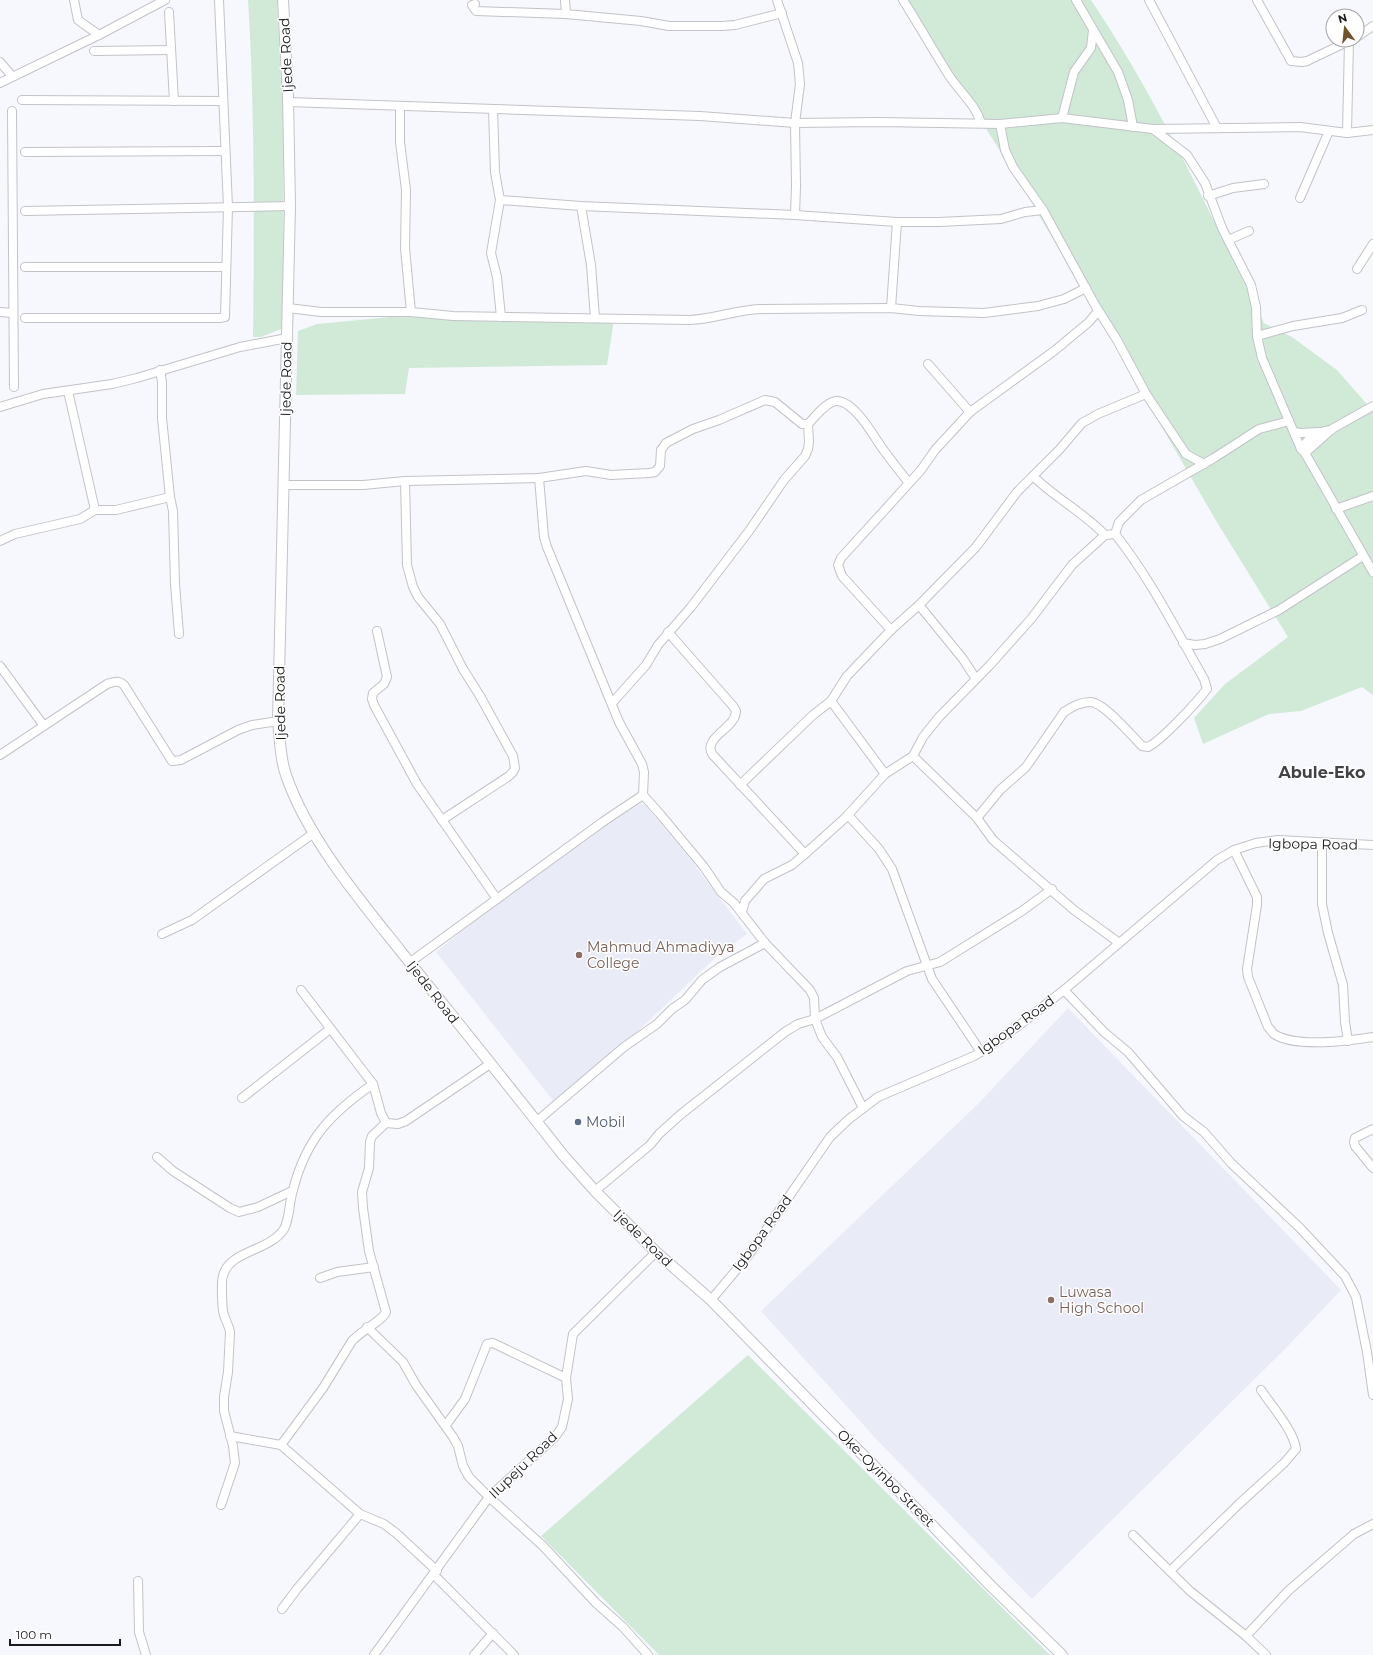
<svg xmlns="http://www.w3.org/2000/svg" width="1373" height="1655" font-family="Montserrat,sans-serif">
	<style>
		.built { fill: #e9ebf7 }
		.green { fill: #d1ead8 }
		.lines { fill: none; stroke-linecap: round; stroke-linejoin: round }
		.minor-casing { stroke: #c2c3c8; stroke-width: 10 }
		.major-casing { stroke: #c2c3c8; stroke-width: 12 }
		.minor { stroke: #fff; stroke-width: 8 }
		.major { stroke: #fff; stroke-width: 10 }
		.education-dot { fill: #8d6e63; stroke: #fff; stroke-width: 1.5 }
		.service-dot { fill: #5c6f8a; stroke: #fff; stroke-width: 1.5 }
		.labels { text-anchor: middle; stroke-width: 3; stroke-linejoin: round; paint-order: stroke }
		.street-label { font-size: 14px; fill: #1b1b1d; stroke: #fff }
		.education-label { font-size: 14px; fill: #785e54; stroke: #fff; text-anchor: start }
		.service-label { font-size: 14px; fill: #4e5e75; stroke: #fff; text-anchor: start }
		.quarter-label { font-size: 16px; font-weight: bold; fill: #424246; stroke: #fff }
	</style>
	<rect width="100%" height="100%" fill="#f7f8fd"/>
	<g class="built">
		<polygon points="639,804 645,805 690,859 747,934 715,958 637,1032 554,1102 436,952 463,930 607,822"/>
		<polygon points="1068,1008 1341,1290 1287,1347 1032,1599 878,1441 761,1311 979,1103"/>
	</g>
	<g class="green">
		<path d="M248 0H277L283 120 284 321 281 329 261 337H253C254 225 255 112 248 0Z"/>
		<path d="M908 0H1091C1159 101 1210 214 1264 323L1292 337 1337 370 1373 411V695L1362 687 1301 711 1269 714 1203 744 1194 718 1225 684 1288 637 1218 524 1024 189 956 81Z"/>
		<polygon points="390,317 614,320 607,365 409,368 405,394 296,395 298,331 317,324"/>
		<polygon points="748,1355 1050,1655 659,1655 541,1536"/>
	</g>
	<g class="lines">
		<g class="minor-casing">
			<g id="minor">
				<polyline points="74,0 78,20 99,35"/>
				<polyline points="565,0 566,14 641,21 669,26 722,26 735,25 782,13"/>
				<polyline points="777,0 798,63 800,84 795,123 796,186 795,215"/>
				<path d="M903 0C919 25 934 52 950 77 961 93 975 104 981 123"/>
				<polyline points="1076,0 1118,72 1128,100 1133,127"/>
				<polyline points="1149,0 1217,128"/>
				<polyline points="1257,0 1291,61 1302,62 1307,61 1349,41"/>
				<polyline points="475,4 472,5 476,11 566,14"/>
				<polyline points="169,12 174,101"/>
				<polyline points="1357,37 1373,26"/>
				<polyline points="94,51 171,50"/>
				<polyline points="0,62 12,76"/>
				<polyline points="0,83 99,35 165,0"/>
				<polyline points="22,100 223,101"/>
				<polyline points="288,102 700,116 795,123 878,122 1000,124 1062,118 1153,129 1300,127 1347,133 1373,130"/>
				<polyline points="400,106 400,142 406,190 405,248 411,312"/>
				<polyline points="493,109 495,172 500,200 491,253 497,277 501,317"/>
				<polyline points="12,111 14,387"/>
				<polyline points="1062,118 1074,72 1091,48 1093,30"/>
				<polyline points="1000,124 1005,150 1013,167 1043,210 1095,305 1117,340 1146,394 1186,454 1204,464"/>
				<polyline points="1153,129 1187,155 1205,183 1222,228 1251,285 1256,307 1257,336 1262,358 1301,449 1305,453 1373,572"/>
				<polyline points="1347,133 1349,41 1352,40"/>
				<polyline points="25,152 225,151"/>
				<polyline points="1208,196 1233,188 1264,184"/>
				<polyline points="1300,198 1329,131"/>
				<polyline points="500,200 581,206 795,215 897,222 939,222 1001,219 1025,212 1043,210"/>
				<polyline points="581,206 591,265 595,318"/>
				<polyline points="25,211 290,206"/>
				<polyline points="1228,240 1249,231"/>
				<polyline points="25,267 226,267"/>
				<polyline points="1357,269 1373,244"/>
				<path d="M288 308 321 312H411L453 316 690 320C714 319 736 310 760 309L891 308 919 311 984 313 1038 306 1064 299 1086 288"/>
				<polyline points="891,308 897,222"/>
				<polyline points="0,312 13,313"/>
				<polyline points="25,318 220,318 225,317 228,207 219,0"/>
				<polyline points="1257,336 1293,326 1342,318 1362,310"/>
				<polyline points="928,364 970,412"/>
				<polyline points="160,370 162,382 162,418 170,497 173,511 175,584 179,634"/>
				<polyline points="68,391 95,510"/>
				<polyline points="0,407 43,394 112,384 137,378 240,347 287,338"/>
				<polyline points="1294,432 1301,433 1318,432"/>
				<path d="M1301 449C1310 436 1316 432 1331 430"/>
				<polyline points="1305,453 1332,429 1373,406"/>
				<path d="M1033 476C1055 498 1083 512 1105 535"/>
				<polyline points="539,478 544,537 547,547 619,722 642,764 644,772 643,795 660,814 704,867 721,892 734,903 765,943 810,990 814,998 815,1019 822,1037 837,1057 863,1108"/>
				<polyline points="405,481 407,565 413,587 418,597 440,624 463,669 480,696 513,756 515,768 513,772 509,776 442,820"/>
				<polyline points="284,485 363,485 405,481 539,478 586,471 611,475 649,473 655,472 660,466 661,450 666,443 693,429 719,420 765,400 775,402 802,424 808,424"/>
				<polyline points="1336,509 1373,496"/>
				<polyline points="1115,534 1119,522 1141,500 1214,458 1259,429 1289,421"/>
				<polyline points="0,541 15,534 80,519 95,510 116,510 170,497"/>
				<polyline points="919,605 963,659 976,679"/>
				<polyline points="891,630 842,576 838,565 841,558 921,470 935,450 970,412 1054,351 1089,322 1098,311"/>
				<polyline points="377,631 387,677 384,684 373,693 372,699 374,705 417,784 497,899"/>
				<path d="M668 632 733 706 736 711C736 728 703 737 712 754L805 854"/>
				<polyline points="1183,643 1195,645 1205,644 1220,639 1279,610 1363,556"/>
				<polyline points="0,666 44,726"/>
				<polyline points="831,701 885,774"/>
				<path d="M612 703 646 665 658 645 691 607 749 531 784 480 805 456 808 449 809 442 808 424C815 417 826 402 836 401 853 400 872 433 880 445 889 458 899 470 908 482"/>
				<path d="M0 755 107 684C114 682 118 680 124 685L172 761 181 760 238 730 252 725 278 721"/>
				<polyline points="913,756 977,818 993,840 1074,910 1118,942"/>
				<polyline points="740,785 813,715 831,701 847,676 891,630 919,605 976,547 1017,492 1059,450 1082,423 1098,414 1146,394"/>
				<polyline points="848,815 879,849 892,869 932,979 981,1052"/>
				<path d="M977 818 1000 790 1026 767 1064 712C1072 707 1080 702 1090 702 1104 702 1131 735 1142 746L1148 747C1162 740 1197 702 1207 689L1204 679C1176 630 1150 578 1115 534"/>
				<polyline points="1322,843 1322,904 1328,933 1343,985 1345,1022 1348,1041"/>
				<path d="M1234 850 1257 897V905L1247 969 1248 977 1268 1027C1270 1029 1272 1032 1274 1034 1295 1048 1349 1041 1373 1037"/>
				<polyline points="742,912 745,901 764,879 792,865 805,854 845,818 885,774 913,756 923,737 939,717 990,665 1031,619 1072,565 1105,535 1115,534"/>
				<polyline points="162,934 192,920 314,833"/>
				<polyline points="409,963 604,821 643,795"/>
				<polyline points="301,990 373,1084 381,1113 386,1123 398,1124 406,1121 490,1064"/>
				<polyline points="1064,990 1104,1032 1128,1052 1183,1116 1204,1132 1231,1163 1299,1227 1345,1276 1356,1297 1367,1352 1373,1395"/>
				<polyline points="242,1098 330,1029"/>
				<polyline points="537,1121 624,1047 657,1024 672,1009 685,1000 702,980 720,967 765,943"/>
				<polyline points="1373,1129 1355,1138 1354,1142 1355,1146 1373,1168"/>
				<polyline points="157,1157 173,1171 230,1208 239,1212 258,1207 292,1191"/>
				<polyline points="595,1191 650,1145 659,1134 680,1115 785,1032 798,1024 815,1019 907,971 940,962 1022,911 1052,889"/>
				<polyline points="320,1278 337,1272 374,1267"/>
				<polyline points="711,1300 748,1256 830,1137 849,1119 878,1097 974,1056 989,1047 1022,1023 1064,990 1217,860 1234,850 1256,843 1278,840 1373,845"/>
				<polyline points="367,1327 403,1362 416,1385 453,1437 458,1446 463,1466 469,1477 489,1497 543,1546 596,1603 623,1627 648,1655"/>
				<polyline points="446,1425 465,1399 487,1344 493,1343 566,1378"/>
				<polyline points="230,1436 281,1445 360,1514 384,1524 396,1533 437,1571"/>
				<path d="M281 1445 323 1388 352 1341C361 1331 383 1320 386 1312L369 1251 363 1208 362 1192 369 1168 370 1142 372 1136 386 1123"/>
				<path d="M221 1505 235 1463 233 1446 224 1411V1397L228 1372 230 1332C229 1326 226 1321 224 1315 222 1311 221 1280 223 1276 229 1250 269 1252 284 1229 290 1218 289 1202 293 1190 306 1139 330 1114 373 1084"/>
				<polyline points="1133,1535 1190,1591 1246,1636"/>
				<path d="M1170 1571 1239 1504 1284 1463 1296 1449C1294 1431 1271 1405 1261 1390"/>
				<polyline points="434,1575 514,1655"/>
				<polyline points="138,1581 139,1632 146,1655"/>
				<polyline points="282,1609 297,1589 360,1514"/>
				<polyline points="374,1655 489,1497 555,1437 562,1427 568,1399 566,1378 573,1334 656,1252"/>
				<polyline points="474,1655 493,1633"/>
				<polyline points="1266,1655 1246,1636 1288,1591 1354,1534 1373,1524"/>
			</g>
		</g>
		<g class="major-casing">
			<path id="major" d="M283 0 288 97 290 206 278 721C280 739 280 759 286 775 307 837 359 899 399 949 454 1018 509 1086 563 1155L595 1191 656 1252 711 1300 826 1418 899 1491 990 1585 1062 1655"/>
		</g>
		<use href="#minor" class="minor"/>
		<use href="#major" class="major"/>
	</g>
	<g class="education-dot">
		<circle cx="579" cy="955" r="4"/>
		<circle cx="1051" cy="1300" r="4"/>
	</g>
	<circle class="service-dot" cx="578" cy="1122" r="4"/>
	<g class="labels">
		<g class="street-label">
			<text transform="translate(286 55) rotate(-93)" y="5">Ijede Road</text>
			<text transform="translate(286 379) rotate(-89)" y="5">Ijede Road</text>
			<text transform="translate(280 703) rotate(-91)" y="5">Ijede Road</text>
			<text transform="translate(1313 844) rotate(1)" y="5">Igbopa Road</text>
			<text transform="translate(433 992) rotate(52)" y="5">Ijede Road</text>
			<text transform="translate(1016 1025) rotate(-36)" y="5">Igbopa Road</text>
			<text transform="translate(762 1233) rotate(-54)" y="5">Igbopa Road</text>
			<text transform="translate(643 1238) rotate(44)" y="5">Ijede Road</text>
			<text transform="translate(523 1465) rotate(-44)" y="5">Ilupeju Road</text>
			<text transform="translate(886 1478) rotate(45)" y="5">Oke-Oyinbo Street</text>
		</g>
		<g class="education-label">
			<text x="587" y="952">Mahmud Ahmadiyya<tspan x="587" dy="16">College</tspan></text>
			<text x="1059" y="1297">Luwasa<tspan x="1059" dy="16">High School</tspan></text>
		</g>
		<g class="service-label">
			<text x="586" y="1127">Mobil</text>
		</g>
		<g class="quarter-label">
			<text x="1322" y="778">Abule-Eko</text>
		</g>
	</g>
	<g transform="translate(1345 28) rotate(345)"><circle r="19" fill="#ffffff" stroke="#a4a4a5"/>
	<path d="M0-3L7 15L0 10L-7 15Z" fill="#735329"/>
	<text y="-6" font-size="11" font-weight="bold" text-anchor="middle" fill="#1b1b1d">N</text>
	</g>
	<path d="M10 1639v6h110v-6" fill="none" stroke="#1b1b1d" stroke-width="2"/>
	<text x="16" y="1639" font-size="12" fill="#1b1b1d" stroke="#ffffff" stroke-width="3" paint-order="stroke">100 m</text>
</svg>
